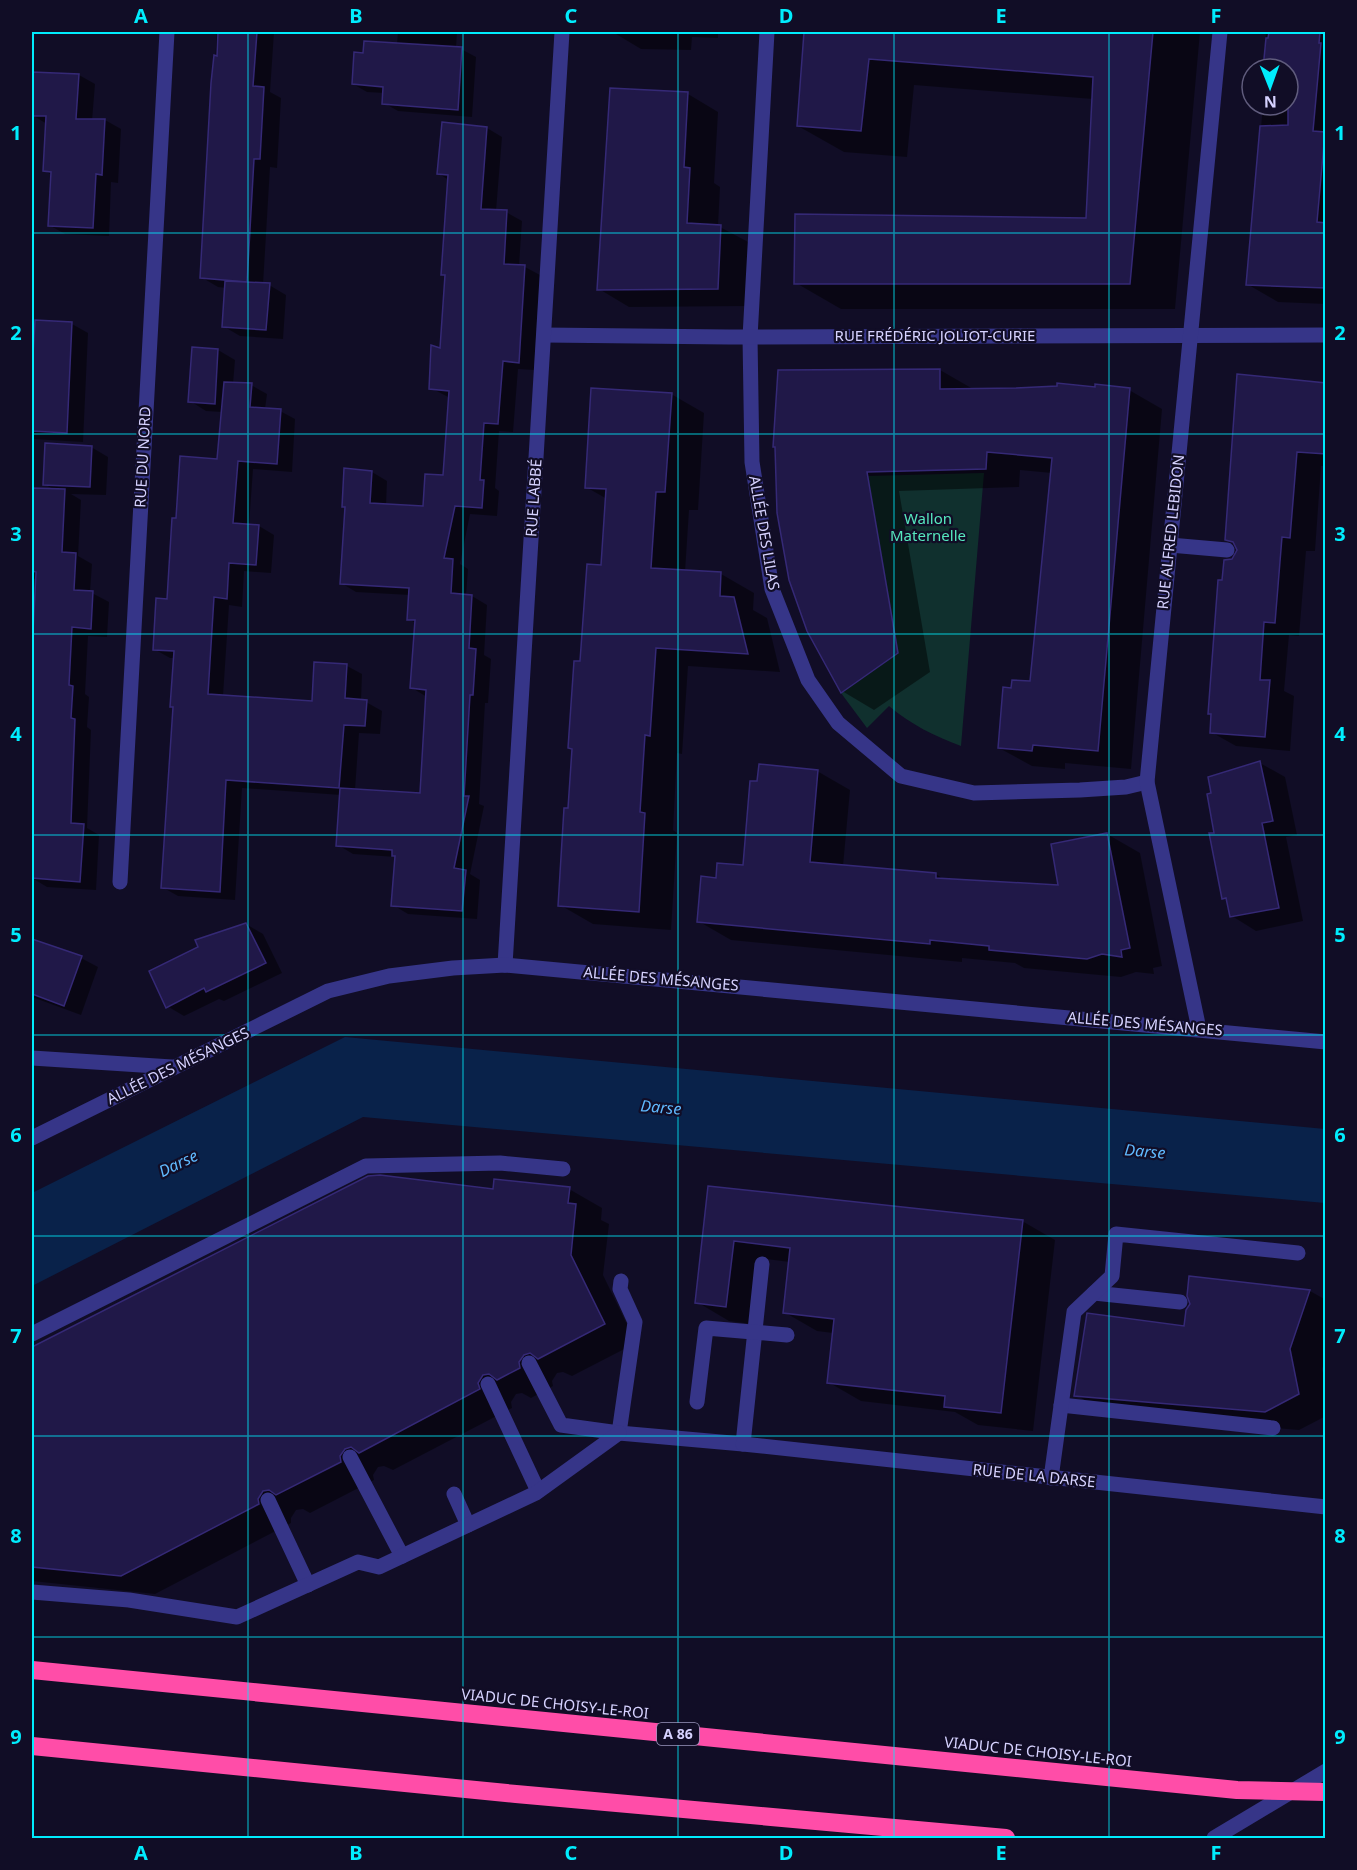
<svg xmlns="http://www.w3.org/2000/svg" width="1357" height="1870" font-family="'Noto Sans',sans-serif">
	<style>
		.green { fill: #10302e }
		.water { fill: #09224a }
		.shadow { fill: #0007 }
		.building { fill: #201848; stroke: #352976; stroke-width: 1.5 }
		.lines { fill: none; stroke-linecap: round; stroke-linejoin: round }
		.lane { stroke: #363588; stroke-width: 15 }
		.street { stroke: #363588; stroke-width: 15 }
		.highway { stroke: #ff4da8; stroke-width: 18 }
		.highway-bridge { stroke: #ff4da8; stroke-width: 18 }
		.grid { fill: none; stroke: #00ecfd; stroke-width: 1.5; stroke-opacity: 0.55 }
		.labels { text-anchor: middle; stroke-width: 4.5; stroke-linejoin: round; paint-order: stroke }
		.shield { fill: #110d26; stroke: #9b97be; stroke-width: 1.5 }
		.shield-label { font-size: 14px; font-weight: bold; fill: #d6d2ff }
		.street-label { font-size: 15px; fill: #d6d2ff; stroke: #110d26 }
		.park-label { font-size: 15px; fill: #56e7be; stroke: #110d26 }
		.water-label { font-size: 16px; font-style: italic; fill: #60baff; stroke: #110d26 }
		.neatline { fill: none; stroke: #00ecfd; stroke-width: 2 }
		.grid-label { font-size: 20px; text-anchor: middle; font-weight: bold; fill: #00ecfd }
	</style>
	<rect width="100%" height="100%" fill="#110d26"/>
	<path class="green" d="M984 473 961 746C935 736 911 725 889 706L867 728 841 693 898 653 868 476Z"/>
	<polygon class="water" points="345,1037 1325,1129 1325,1203 363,1117 32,1286 32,1193"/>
	<g class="shadow">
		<polygon points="217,32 274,32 270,92 281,98 277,168 270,167 263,285 269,285 286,295 283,339 240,336 223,326 226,288 218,287 201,277"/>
		<polygon points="398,32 457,32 456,48 461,49 476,57 472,117 398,111 384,103 384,93 367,92 353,84 364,54 397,44"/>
		<polygon points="616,32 718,32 718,38 692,37 691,50 641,49 616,34"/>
		<polygon points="805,32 1200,32 1175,309 841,309 796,283 1087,219 1093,99 914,85 907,157 844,152 798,126"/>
		<polygon points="1266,32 1326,32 1326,304 1278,302 1247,284 1263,105 1288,105 1288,69 1263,69"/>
		<polygon points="33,74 79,75 95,84 92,121 105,120 121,129 118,183 111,182 109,236 65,234 49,225 52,175 45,171 47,124 32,115"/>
		<polygon points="688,94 718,112 714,183 720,187 718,226 752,244 749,306 629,307 599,289"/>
		<polygon points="487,128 502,137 496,211 506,212 522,221 519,266 525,267 540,275 534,370 518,369 513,432 499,431 495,488 499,491 497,516 470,514 460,564 468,569 466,596 472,596 487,605 484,655 491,659 488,703 485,703 479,804 484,806 470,874 480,880 477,919 408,914 393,905 396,857 353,854 338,845 341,795 242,788 235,900 178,896 162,887 174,707 175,658 170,658 154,649 168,600 177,520 218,460 222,412 206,411 190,401 218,350 235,360 233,384 251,385 267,394 265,409 280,411 295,419 292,472 253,469 249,525 259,526 274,535 271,573 244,571 242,607 229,605 223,696 313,702 316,663 347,666 362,674 361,701 366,702 382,711 380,734 359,733 355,790 421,794 427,697 412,688 416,623 408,619 410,595 356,592 341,583 346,508 343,506 372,472 387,481 386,506 424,508 444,477 450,398 431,388 441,350 447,276 443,274 449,180 439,174"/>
		<polygon points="72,324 88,333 83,442 32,439 32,378"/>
		<polygon points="940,370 973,389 1129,390 1162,409 1131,769 1065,763 1065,769 1032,766 999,748 1013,689 1031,683 1052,473 1020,470 1019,487 899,491 930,672 874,710 842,691 778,513"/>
		<polygon points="1326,384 1326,466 1321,466 1315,551 1306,551 1299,636 1289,635 1284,691 1294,696 1290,751 1236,746 1211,732 1213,715 1209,713 1220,582 1224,582 1238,550 1236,544 1227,539"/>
		<polygon points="671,394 704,413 698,510 689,510 685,572 721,574 754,593 753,610 767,618 780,672 688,666 682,754 677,753 673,830 677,833 671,930 593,924 560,905 582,663 602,566 607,499 586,487"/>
		<polygon points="91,447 108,457 106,495 71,494 81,500 78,556 92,564 90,592 109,602 107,637 88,636 85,694 89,697 87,727 91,730 87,828 99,835 96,890 47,887 32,878 32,642 34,642 37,579 32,579 32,489 55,490 44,484"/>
		<polygon points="1260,763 1285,777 1297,835 1286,837 1303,921 1256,931 1232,916 1228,901 1224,898"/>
		<polygon points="817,771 850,790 843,866 936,874 945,880 1060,887 1107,834 1140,853 1162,966 1153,968 1154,974 1136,972 1121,977 1024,968 1015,963 962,958 962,962 731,940 698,921 717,880 744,867"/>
		<polygon points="246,924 263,934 282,973 224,1001 219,999 184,1016 167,1006"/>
		<polygon points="32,940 81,958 98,967 81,1015 32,997"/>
		<polygon points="369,1177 494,1191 569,1189 602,1208 601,1220 609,1224 603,1275 636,1343 572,1376 563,1372 557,1373 552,1381 553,1386 531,1398 522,1393 516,1394 511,1402 512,1408 393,1470 384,1466 378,1467 373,1475 374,1480 310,1513 303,1509 296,1510 291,1518 291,1523 155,1594 32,1581 32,1349"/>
		<polygon points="710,1188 1022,1221 1055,1240 1033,1431 978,1425 955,1412 861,1401 828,1382 833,1333 817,1331 784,1312 790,1262 766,1259 759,1325 729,1321 697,1302"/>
		<polygon points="1310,1291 1326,1300 1326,1358 1322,1369 1326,1385 1326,1416 1299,1430 1109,1414 1076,1395 1185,1328"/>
	</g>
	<g class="building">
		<polygon points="218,32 257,32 253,86 264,87 260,159 254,159 247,282 200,278 211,83 214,55 217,56"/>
		<polygon points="804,32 1153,32 1130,284 794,284 795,214 1086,218 1093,77 869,59 861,131 797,126"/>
		<polygon points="1269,32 1320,32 1319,43 1321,43 1313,131 1325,132 1317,222 1326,223 1326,288 1246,285 1260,126 1288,125 1288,69 1263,69 1266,38 1268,38"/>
		<polygon points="364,41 462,47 458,110 382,104 383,87 352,84 354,52 363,53"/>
		<polygon points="32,72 79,74 76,119 105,119 102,175 96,174 93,228 48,226 51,172 43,171 46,116 32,116"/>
		<polygon points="610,88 688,92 684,167 690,168 687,223 721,225 718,289 597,290"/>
		<polygon points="442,122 487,127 481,209 507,210 504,264 525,265 519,363 503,361 498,424 484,423 480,480 484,480 482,508 455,506 444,558 453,559 451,593 472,595 469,648 476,649 473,695 470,695 464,796 469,796 454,868 466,870 462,911 391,906 395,856 392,856 392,850 336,846 340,788 420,793 426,690 410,688 415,620 407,620 409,588 340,584 345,507 342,507 344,468 372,471 370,503 423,506 425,474 443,475 449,391 429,389 431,345 440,348 445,275 441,275 448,175 437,174"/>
		<polygon points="225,281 270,283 266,330 222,327"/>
		<polygon points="35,320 72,322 67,433 32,431 32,373"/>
		<polygon points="192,347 218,349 215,404 188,402"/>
		<polygon points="940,369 940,389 1016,388 1057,386 1057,383 1095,387 1095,384 1130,388 1098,751 1033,745 1032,751 998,748 1003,687 1011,688 1012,680 1030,681 1052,458 987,452 986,469 867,472 898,653 841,693 807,631 789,580 777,513 775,447 773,447 778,370"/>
		<polygon points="1237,374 1326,383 1326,454 1297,452 1290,538 1282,537 1275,623 1264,622 1260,680 1270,680 1265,737 1210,733 1211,714 1208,714 1218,580 1222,580 1224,560 1232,559 1237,550 1233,542 1225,540"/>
		<polygon points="224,382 252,383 250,407 281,409 277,464 238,461 233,523 259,525 256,565 229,563 227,599 214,597 208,694 312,701 314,662 347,664 345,698 367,700 365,726 344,725 339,788 226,780 220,892 161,888 173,707 170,707 174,651 153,650 156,598 167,599 172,518 176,518 180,456 217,459"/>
		<polygon points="591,388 672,393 665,492 656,492 651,568 721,572 720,596 734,597 748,654 656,648 650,736 645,735 640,812 645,813 639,912 558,906 564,808 568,808 572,749 568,748 574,661 580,661 587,564 601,565 606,489 585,488"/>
		<polygon points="45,443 92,446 90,487 43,485"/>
		<polygon points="32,488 65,489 62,552 76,553 74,590 93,591 91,629 72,627 69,685 73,686 71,718 75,719 71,823 84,824 80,882 32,878 32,652 36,572 32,571"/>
		<polygon points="1260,761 1273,821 1262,823 1279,908 1230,917 1226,898 1222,899 1209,833 1214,833 1207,794 1211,793 1208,777"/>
		<polygon points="759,764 818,770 810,862 936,873 936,878 1058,885 1051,844 1107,833 1130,948 1121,950 1122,957 1102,954 1087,959 989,950 989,946 930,940 930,944 697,922 701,876 716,878 717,863 743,865 750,781 757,781"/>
		<polygon points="246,923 266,963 206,992 204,988 166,1008 149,971 198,947 195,940"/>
		<polygon points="32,939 82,956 64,1006 32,994"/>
		<polygon points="380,1175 493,1189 494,1179 570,1187 568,1203 576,1204 571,1255 605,1324 538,1359 530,1353 524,1355 519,1362 520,1368 497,1380 489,1374 483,1375 478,1383 480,1389 359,1453 351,1447 345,1449 340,1456 341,1462 276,1495 269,1490 263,1491 258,1499 259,1504 121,1576 32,1567 32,1347 368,1176"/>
		<polygon points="708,1186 1023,1220 1001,1413 944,1407 945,1396 827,1383 834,1319 783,1313 790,1248 734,1241 726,1307 695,1303"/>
		<polygon points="1189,1276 1310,1290 1290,1349 1299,1394 1265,1412 1074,1396 1087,1313 1184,1326 1186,1310 1190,1304 1187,1296"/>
	</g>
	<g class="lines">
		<g class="lane">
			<polyline points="1170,545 1227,550"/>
			<polyline points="621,1281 620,1289 635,1322 619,1433 743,1444 762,1264"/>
			<polyline points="1094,1293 1180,1302"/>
			<polyline points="32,1334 366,1166 500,1163 563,1169"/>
			<polyline points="529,1363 561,1425 619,1433"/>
			<polyline points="488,1384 538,1491"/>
			<polyline points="697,1402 706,1328 787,1335"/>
			<polyline points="1061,1405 1273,1428"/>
			<polyline points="350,1457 402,1556"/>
			<polyline points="1051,1478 1074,1312 1112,1276 1116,1234 1298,1253"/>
			<polyline points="454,1494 468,1525"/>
			<polyline points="268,1500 308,1585"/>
			<polyline points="32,1592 129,1600 237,1617 358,1562 379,1567 536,1493 619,1433"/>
		</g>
		<g class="street">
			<polyline points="767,32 750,337 752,462 772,589 808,680 838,723 901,776 974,793 1080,790 1126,787 1147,782"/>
			<polyline points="544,335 729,337 1326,335"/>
			<polyline points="120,882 167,32"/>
			<polyline points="505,965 562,32"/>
			<polyline points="1199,1029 1147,782 1220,32"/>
			<polyline points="32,1058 172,1067"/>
			<polyline points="32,1138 328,991 389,976 453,968 505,965 1326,1042"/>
			<polyline points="743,1444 1326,1507"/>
			<polyline points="1214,1838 1326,1771"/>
		</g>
		<polyline class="highway" points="32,1746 516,1794 1006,1838"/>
		<polyline class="highway-bridge" points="32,1670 1237,1790 1326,1792"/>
	</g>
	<path class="grid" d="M248 32V1838M463 32V1838M678 32V1838M894 32V1838M1109 32V1838M32 233H1326M32 434H1326M32 634H1326M32 835H1326M32 1035H1326M32 1236H1326M32 1436H1326M32 1637H1326"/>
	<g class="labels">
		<rect class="shield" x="657" y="1723" width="42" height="22" rx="4.5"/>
		<g class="shield-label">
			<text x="678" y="1739">A 86</text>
		</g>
		<g class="street-label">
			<text x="935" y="341">RUE FRÉDÉRIC JOLIOT-CURIE</text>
			<text transform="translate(143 457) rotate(-87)" y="5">RUE DU NORD</text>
			<text transform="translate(534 498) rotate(-86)" y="5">RUE LABBÉ</text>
			<text transform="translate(1171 532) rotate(-84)" y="5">RUE ALFRED LEBIDON</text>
			<text transform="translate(764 533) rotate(80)" y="5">ALLÉE DES LILAS</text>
			<text transform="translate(661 979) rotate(5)" y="5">ALLÉE DES MÉSANGES</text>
			<text transform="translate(1145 1024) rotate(5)" y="5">ALLÉE DES MÉSANGES</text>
			<text transform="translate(178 1066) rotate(-26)" y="5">ALLÉE DES MÉSANGES</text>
			<text transform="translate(1034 1476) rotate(6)" y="5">RUE DE LA DARSE</text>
			<text transform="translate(555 1704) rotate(6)" y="5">VIADUC DE CHOISY-LE-ROI</text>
			<text transform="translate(1038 1752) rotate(6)" y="5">VIADUC DE CHOISY-LE-ROI</text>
		</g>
		<g class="park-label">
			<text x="928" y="524">Wallon<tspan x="928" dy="17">Maternelle</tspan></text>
		</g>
		<g class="water-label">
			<text transform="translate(661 1107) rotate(5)" y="6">Darse</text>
			<text transform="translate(1145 1151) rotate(5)" y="6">Darse</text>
			<text transform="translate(178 1163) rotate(-26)" y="6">Darse</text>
		</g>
	</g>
	<rect width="1357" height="1870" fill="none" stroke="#110d26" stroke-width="66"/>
	<g transform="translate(1270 87) rotate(179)"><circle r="28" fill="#110d26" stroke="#605c7d" stroke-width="1.5"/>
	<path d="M0-4.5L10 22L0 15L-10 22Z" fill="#00ecfd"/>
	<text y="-9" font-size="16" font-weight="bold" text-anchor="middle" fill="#d6d2ff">N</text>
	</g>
	<rect x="33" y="33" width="1291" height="1804" class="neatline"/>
	<g class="grid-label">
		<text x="141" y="23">A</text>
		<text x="356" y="23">B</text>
		<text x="571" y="23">C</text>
		<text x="786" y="23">D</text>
		<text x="1001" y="23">E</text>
		<text x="1216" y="23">F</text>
		<text x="16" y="140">1</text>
		<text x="1340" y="140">1</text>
		<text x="16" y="340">2</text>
		<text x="1340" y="340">2</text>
		<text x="16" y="541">3</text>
		<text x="1340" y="541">3</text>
		<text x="16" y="741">4</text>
		<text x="1340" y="741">4</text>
		<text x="16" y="942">5</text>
		<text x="1340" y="942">5</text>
		<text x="16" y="1142">6</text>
		<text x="1340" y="1142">6</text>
		<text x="16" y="1343">7</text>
		<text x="1340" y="1343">7</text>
		<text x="16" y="1543">8</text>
		<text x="1340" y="1543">8</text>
		<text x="16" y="1744">9</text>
		<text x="1340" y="1744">9</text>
		<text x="141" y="1860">A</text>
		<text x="356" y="1860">B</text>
		<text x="571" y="1860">C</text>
		<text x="786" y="1860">D</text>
		<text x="1001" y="1860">E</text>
		<text x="1216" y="1860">F</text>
	</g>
</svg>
